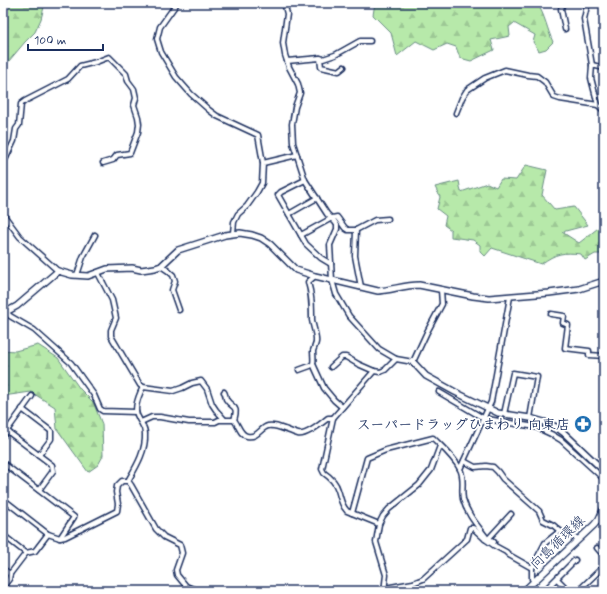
<svg xmlns="http://www.w3.org/2000/svg" width="607" height="594" font-family="Mynerve,'Klee One',sans-serif">
	<style>
		.forest { fill: url(#forest-firs); stroke: #698c84 }
		.lines { fill: none; stroke-linecap: round; stroke-linejoin: round }
		.minor-casing { stroke: #1b2f5e; stroke-width: 7 }
		.tertiary-casing { stroke: #1b2f5e; stroke-width: 8 }
		.secondary-casing { stroke: #1b2f5e; stroke-width: 8 }
		.minor { stroke: #fff; stroke-width: 4 }
		.tertiary { stroke: #fff; stroke-width: 5 }
		.secondary { stroke: #fff; stroke-width: 5.5 }
		.labels { text-anchor: middle; stroke-width: 3.5; stroke-linejoin: round; paint-order: stroke }
		.poi-label { font-size: 14px; font-weight: bold; fill: #1b2f5e; stroke: #fff; text-anchor: end }
		.street-label { font-size: 14px; fill: #1b2f5e; stroke: #fff }
	</style>
	<defs>
		<pattern id="forest-firs" width="22" height="20" patternUnits="userSpaceOnUse"><rect width="22" height="20" fill="#b7e9aa"/><path d="M5 1l3.5 6h-7zM16 11l3.5 6h-7z" fill="#9dc895"/></pattern>
	</defs>
	<rect width="100%" height="100%" fill="#fff"/>
	<filter id="ink" filterUnits="userSpaceOnUse"><feTurbulence type="fractalNoise" baseFrequency=".025" numOctaves="2"/><feDisplacementMap in="SourceGraphic" scale="8" xChannelSelector="R" yChannelSelector="G"/><feConvolveMatrix kernelMatrix="1 2 1 2 8 2 1 2 1" color-interpolation-filters="sRGB"/></filter>
	<g filter="url(#ink)">
		<g class="forest">
			<polygon points="3,3 45,3 41,19 35,32 25,42 3,68"/>
			<path d="M375 3H537C545 15 547 29 553 42L546 49 539 51 533 42 535 35 514 23 509 27 510 36 491 40 494 50 471 61 460 58 456 47 447 44 434 50 416 41 397 56 391 33 373 15Z"/>
			<path d="M526 165 547 170 542 195 555 210 574 207 588 225 562 232 579 243 602 225 604 227V254H595L585 260 581 254C563 252 556 253 541 264L492 248 485 256 480 251V245L473 240 451 237V230L444 225 446 216 437 209 440 197 435 187 459 181 461 192 487 183 496 187 501 179 516 180Z"/>
			<polygon points="38,345 58,358 80,389 93,402 102,424 103,456 98,465 88,472 57,429 55,407 31,392 3,396 3,350 15,351"/>
		</g>
		<g class="lines">
			<g class="minor-casing">
				<g id="minor">
					<polyline points="177,3 160,27 157,39 161,52 176,77 191,94 209,110 217,116 258,135 263,163 262,183 257,192 247,206 238,214 234,222 233,233"/>
					<polyline points="283,3 285,6 287,14 283,43 285,55 289,67 298,84 300,93 295,107 292,124 293,143 305,180 327,214 335,222 337,225 337,229 330,245 332,280 336,294 349,316 379,349 396,359 413,362 427,332 442,304 441,290"/>
					<polyline points="563,3 561,9 565,29"/>
					<polyline points="588,3 586,10 584,19 592,65 591,78 598,105 604,111"/>
					<polyline points="320,58 323,59 335,55 360,41 370,41"/>
					<polyline points="287,61 320,58 321,67 339,71 344,67"/>
					<polyline points="592,65 604,68"/>
					<polyline points="456,113 462,98 467,90 485,78 505,70 528,75 537,76 545,82 554,97 560,99 598,105"/>
					<polyline points="3,162 6,158 14,141 16,129 19,125 21,104 25,101 68,79 80,66 96,62 109,57 126,74 128,81 134,89 136,98 134,105 138,117 139,124 138,132 130,153 117,155 113,160 103,163"/>
					<polyline points="263,163 297,155"/>
					<polyline points="305,180 281,192 278,195 306,244 321,258 331,264"/>
					<polyline points="3,214 20,237 58,271"/>
					<polyline points="289,214 317,198"/>
					<polyline points="356,230 375,220 388,219"/>
					<polyline points="301,235 332,218 337,217 345,228 348,230 356,230 355,256 361,287"/>
					<polyline points="161,266 167,270 173,275 175,281 172,290 179,310"/>
					<polyline points="98,273 112,300 116,318 111,330 111,336 140,385 143,387 173,391 182,388 192,383 201,381 207,389 212,404 216,410 224,419"/>
					<polyline points="77,275 83,257 95,235"/>
					<polyline points="6,312 10,316 34,330 71,363 94,395 100,409 103,411 136,412"/>
					<polyline points="551,314 564,316 563,323 568,325 565,348 589,351 589,355 604,356"/>
					<polyline points="313,364 324,388 334,400 342,407"/>
					<polyline points="331,367 342,357 346,357 358,364 374,371 380,372 385,370 396,359"/>
					<path d="M299 370 310 366 313 364C314 360 313 355 313 351 314 347 317 344 316 339 316 333 313 327 312 320 312 307 312 295 308 282L315 276"/>
					<path d="M374 371 333 418 322 469 324 473C330 477 336 483 338 490 341 499 341 505 347 511L379 524"/>
					<path d="M224 392C225 393 226 398 226 399 232 409 239 404 234 420"/>
					<polyline points="439,392 483,418 504,422 536,427 551,434 561,440 604,479"/>
					<polyline points="22,409 51,431 51,439 39,455"/>
					<polyline points="504,414 513,373 537,377 530,418"/>
					<path d="M141 422 152 417H160L189 422H215L219 420H234C238 424 240 435 247 436 258 438 260 428 268 426 274 425 279 427 284 429 288 430 294 433 298 434 306 436 322 423 328 418H333"/>
					<polyline points="7,431 52,465 53,471 39,490"/>
					<polyline points="3,436 32,396"/>
					<polyline points="464,461 475,467 486,466 493,467 498,472 503,479 539,511 543,520 553,525 560,531 579,539"/>
					<polyline points="3,463 74,517 60,538 48,534 3,499"/>
					<polyline points="460,469 491,402 510,297"/>
					<path d="M128 481C136 467 146 451 145 434 145 426 141 424 138 417 133 409 139 395 143 387"/>
					<path d="M352 513 367 458 386 450 433 438C442 447 454 457 460 469 465 479 461 489 463 499 467 514 477 525 486 537L485 539"/>
					<polyline points="3,535 26,553 35,551 48,534"/>
					<polyline points="60,538 65,537 117,511 118,504 116,492 117,486 122,481 128,481 131,485 156,529 164,537 180,545 182,553 176,570 177,575 186,586 198,591"/>
					<polyline points="494,542 489,538 511,514"/>
					<polyline points="597,548 604,556"/>
					<polyline points="532,568 545,543 560,531"/>
					<polyline points="3,569 10,574 9,579 3,587"/>
					<polyline points="10,574 26,553"/>
					<polyline points="557,579 569,591"/>
					<polyline points="385,588 413,583 423,579 467,539 470,528 473,528 485,539 495,546 506,552 509,555 532,568 532,579 534,582"/>
					<polyline points="384,591 386,575 376,542 379,524 383,516 389,509 419,485 431,470 440,446"/>
					<polyline points="544,591 575,560"/>
					<polyline points="578,591 604,566"/>
				</g>
			</g>
			<g class="tertiary-casing">
				<g id="tertiary">
					<polyline points="599,3 604,4"/>
					<path d="M3 310 6 312 17 306 58 271 72 275 88 276 107 269 132 268 141 270 155 268 161 266 178 250 225 235 240 233 252 235 261 238 270 244 296 270 315 276 378 291C392 290 405 285 419 285L473 296 489 298 549 293 579 289 604 281"/>
					<polyline points="413,362 426,376 455,392 498,413 530,418 544,422 556,427 564,433 604,471"/>
				</g>
			</g>
			<g class="secondary-casing">
				<polyline id="secondary" points="524,591 594,525 599,519 604,508"/>
			</g>
			<use href="#minor" class="minor"/>
			<use href="#tertiary" class="tertiary"/>
			<use href="#secondary" class="secondary"/>
		</g>
	</g>
	<defs>
		<g id="pharmacy-disc" transform="scale(0.9)"><circle r="9.5" fill="#1f6fb2" stroke="#fff"/><path d="M-2-6h4v4h4v4h-4v4h-4v-4h-4v-4h4Z" fill="#fff"/></g>
	</defs>
	<g fill-rule="evenodd">
		<use href="#pharmacy-disc" x="583" y="424"/>
	</g>
	<g class="labels">
		<g class="poi-label">
			<text x="570" y="429">スーパードラッグひまわり 向東店</text>
		</g>
		<g class="street-label">
			<text transform="translate(557 542) rotate(-44)" y="5">向島循環線</text>
		</g>
	</g>
	<rect width="607" height="594" fill="none" stroke="#fff" stroke-width="16"/>
	<rect x="8" y="8" width="591" height="578" fill="none" stroke="#1b2f5e" stroke-width="1.5" filter="url(#ink)"/>
	<path d="M28 44v6h75v-6" fill="none" stroke="#1b2f5e" stroke-width="2"/>
	<text x="34" y="44" font-size="12" fill="#1b2f5e" stroke="#ffffff" stroke-width="3" paint-order="stroke">100 m</text>
</svg>
